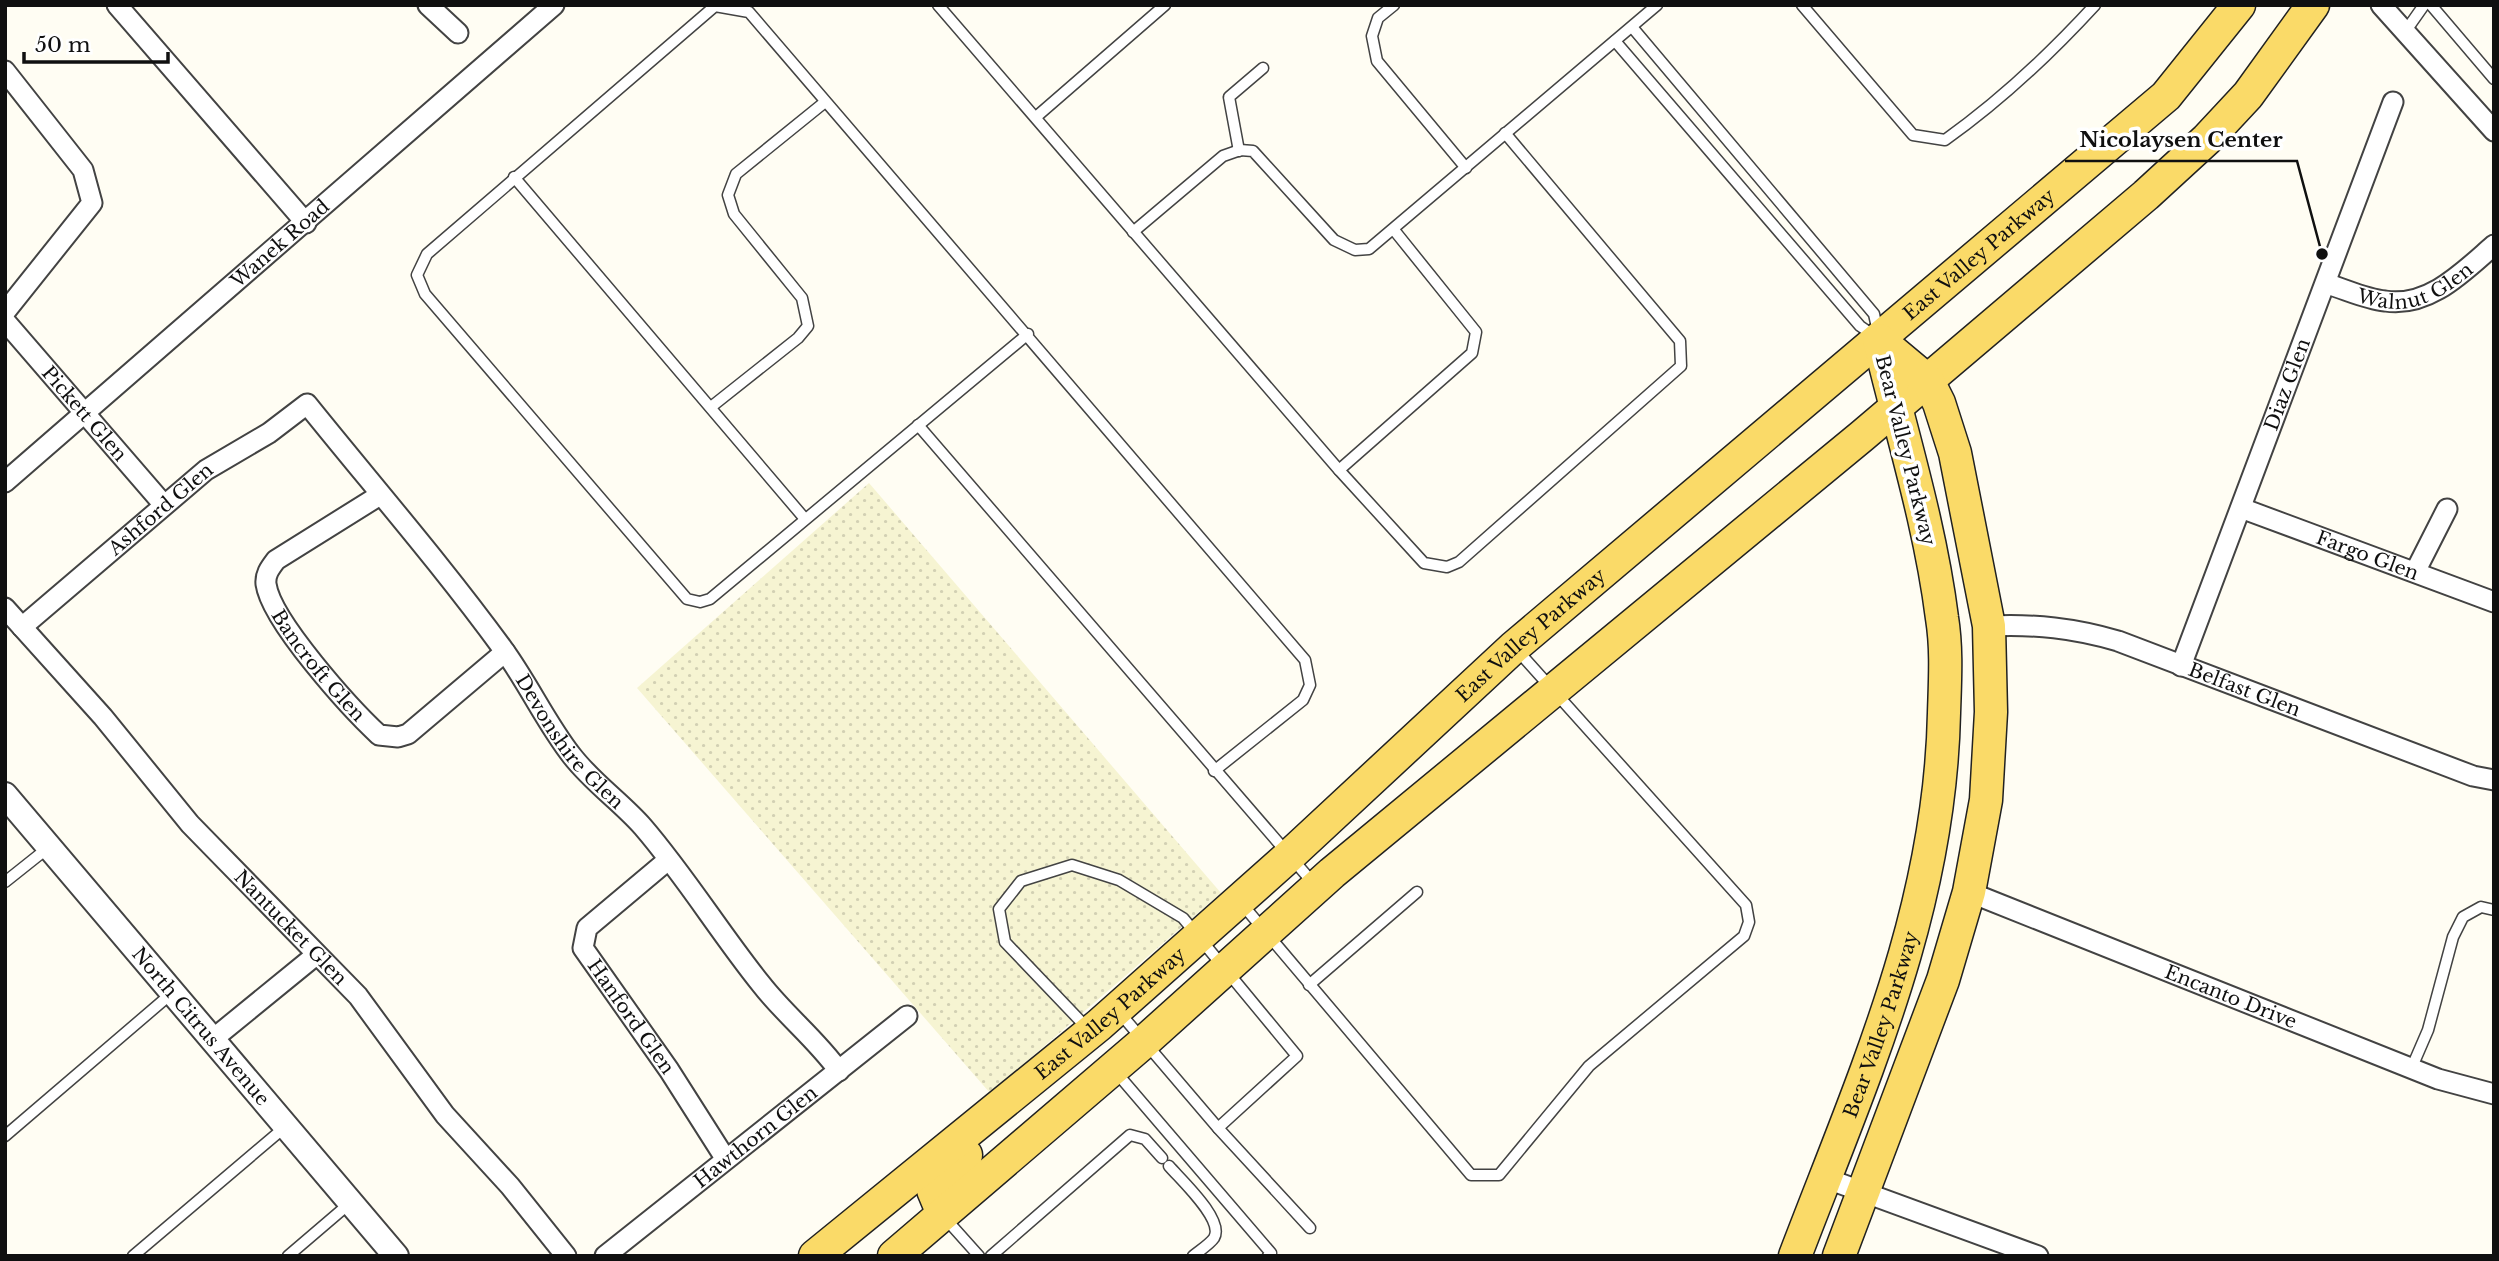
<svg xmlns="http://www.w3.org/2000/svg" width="2499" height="1261" font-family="'Libre Baskerville',serif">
  <defs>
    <pattern id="farmland-dots" width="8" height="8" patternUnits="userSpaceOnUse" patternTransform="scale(1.75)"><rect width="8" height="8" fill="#f6f4d2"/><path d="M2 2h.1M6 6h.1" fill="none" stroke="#d2d0b3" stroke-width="1.8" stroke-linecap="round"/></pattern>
  </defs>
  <rect width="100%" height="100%" fill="#fffdf3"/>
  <polygon fill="url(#farmland-dots)" points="869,483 1221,893 990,1093 637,688"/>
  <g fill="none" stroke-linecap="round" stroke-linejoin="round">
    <defs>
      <g id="service">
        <polyline points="938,5 1339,470 1424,563 1447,567 1459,562 1681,366 1680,341 1505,133"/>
        <polyline points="1394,5 1378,18 1372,36 1377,61 1466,168"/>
        <path d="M 1802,5 L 1913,135 L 1945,140 C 2000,101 2049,55 2095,5"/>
        <polyline points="2431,5 2494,79"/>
        <polyline points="1632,27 1874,314 1878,332"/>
        <polyline points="2405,32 2424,5"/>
        <polyline points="1615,41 1860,326 1876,337"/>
        <polyline points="1036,117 1165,5"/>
        <polyline points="1239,151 1229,97 1263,68"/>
        <polyline points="514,177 805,519"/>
        <polyline points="1133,232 1223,156 1240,150 1253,151 1334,240 1355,250 1369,249 1657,5"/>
        <polyline points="1028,334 710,599 700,602 687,599 425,294 417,275 427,254 715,6 749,12 1305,660 1310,685 1303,700 1214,771"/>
        <polyline points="711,407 798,338 808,326 802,298 734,214 728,195 736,174 825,102"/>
        <polyline points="918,425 1314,884"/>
        <polyline points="1339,470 1472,353 1476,332 1394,230"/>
        <polyline points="5,882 49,847"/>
        <polyline points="1242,904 1471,1175 1499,1175 1589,1066 1744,936 1749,922 1746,905 1517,650"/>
        <polyline points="1309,985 1417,892"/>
        <polyline points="1119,1012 1218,1128 1310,1228"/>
        <polyline points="1089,1030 1005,942 999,909 1021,881 1072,865 1119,880 1183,918 1297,1056 1218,1128"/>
        <polyline points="2412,1067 2428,1030 2453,937 2463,917 2481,907 2494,910"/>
        <polyline points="1115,1071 1271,1253 1268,1256"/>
        <polyline points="5,1136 172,993"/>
        <path d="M 1169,1166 C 1180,1179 1225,1220 1214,1238 C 1210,1244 1199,1251 1193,1256"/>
        <polyline points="945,1218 979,1256"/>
        <polyline points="133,1256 285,1127"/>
        <polyline points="288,1256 350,1203"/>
        <polyline points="991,1256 1130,1135 1145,1139 1162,1158"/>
      </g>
      <g id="minor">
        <polyline points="117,5 306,223"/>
        <polyline points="428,5 458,33"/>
        <polyline points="2381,5 2494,131"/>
        <polyline points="5,71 83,170 92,203 5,312"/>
        <path id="s1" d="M 2327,284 C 2345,289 2365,299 2385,301 C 2429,308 2464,271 2494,245"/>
        <path id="s2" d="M 5,321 L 164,505"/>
        <path id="s3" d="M 5,482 L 554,5"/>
        <path id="s4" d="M 380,495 L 276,560 C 270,568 265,574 266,584 C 271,621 351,709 379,735 L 398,737 L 408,734 L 505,652"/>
        <path id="s5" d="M 2241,508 L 2494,602"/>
        <polyline points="2415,572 2447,509"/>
        <path id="s6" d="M 5,608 L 103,717 L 190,824 L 358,996 L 445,1115 L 510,1186 L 566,1256"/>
        <path id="s7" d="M 1989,626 C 2035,624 2074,628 2118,641 L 2473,776 L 2494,780"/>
        <path id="s8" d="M 22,627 L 206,470 L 269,433 L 307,404 C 373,486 441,564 503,649 C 528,683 546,723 572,756 C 593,783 621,802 643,827 C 686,877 720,933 761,984 C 785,1015 816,1039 839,1071"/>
        <path id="s9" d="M 2181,666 L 2393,102"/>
        <path id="s10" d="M 668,860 L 587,928 L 583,948 L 669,1070 L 725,1158"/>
        <path id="s11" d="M 1969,892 L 2438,1079 L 2494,1094"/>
        <polyline points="213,1039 316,955"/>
        <polyline points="1825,1178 2038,1256"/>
        <path id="s12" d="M 605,1256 L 907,1016"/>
      </g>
      <g id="tertiary">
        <path id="s13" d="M 5,795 L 396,1256"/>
      </g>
      <g id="primary">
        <polyline points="943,1214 933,1190 966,1155"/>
        <path id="s14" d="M 815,1256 L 1099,1025 L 1288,857 L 1514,647 L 2166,96 L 2239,5"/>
        <polyline points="894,1256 1144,1042 1332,873 1862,436 2146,195 2207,139 2248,95 2313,5"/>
        <path id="s15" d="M 1795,1256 C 1864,1075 1940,910 1944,713 C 1945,681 1947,649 1942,618 C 1930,523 1901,432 1879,340"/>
        <polyline points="1839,1256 1943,980 1969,892 1986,800 1991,712 1989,626 1955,453 1939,403 1928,381 1879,340"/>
      </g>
    </defs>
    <use href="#service" stroke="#434343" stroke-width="13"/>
    <use href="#minor" stroke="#434343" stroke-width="23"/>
    <use href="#tertiary" stroke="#434343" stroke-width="28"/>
    <use href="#primary" stroke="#212121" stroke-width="35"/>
    <use href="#service" stroke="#fff" stroke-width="10"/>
    <use href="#minor" stroke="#fff" stroke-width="19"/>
    <use href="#tertiary" stroke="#fff" stroke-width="24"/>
    <use href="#primary" stroke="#fada68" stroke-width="32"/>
  </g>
  <g text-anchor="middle" stroke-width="7" stroke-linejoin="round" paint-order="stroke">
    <g font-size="19" fill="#101010" stroke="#fff">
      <text dy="7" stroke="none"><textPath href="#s3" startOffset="364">Wanek Road</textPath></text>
      <text dy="7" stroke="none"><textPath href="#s14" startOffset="1536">East Valley Parkway</textPath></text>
      <text dy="7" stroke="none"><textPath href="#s1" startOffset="94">Walnut Glen</textPath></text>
      <text dy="7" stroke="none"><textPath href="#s9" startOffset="301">Diaz Glen</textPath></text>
      <text dy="7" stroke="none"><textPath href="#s2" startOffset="122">Pickett Glen</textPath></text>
      <text transform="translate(1906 450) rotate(76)" y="7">Bear Valley Parkway</text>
      <text dy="7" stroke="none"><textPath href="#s8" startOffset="182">Ashford Glen</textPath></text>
      <text dy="7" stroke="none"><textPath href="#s5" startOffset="135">Fargo Glen</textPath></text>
      <text dy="7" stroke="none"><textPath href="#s14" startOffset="948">East Valley Parkway</textPath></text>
      <text dy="7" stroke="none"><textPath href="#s4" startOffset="247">Bancroft Glen</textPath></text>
      <text dy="7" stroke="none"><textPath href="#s7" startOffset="266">Belfast Glen</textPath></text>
      <text dy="7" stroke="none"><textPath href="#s8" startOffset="791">Devonshire Glen</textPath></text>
      <text dy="7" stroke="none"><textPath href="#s6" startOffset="429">Nantucket Glen</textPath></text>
      <text dy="7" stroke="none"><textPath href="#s11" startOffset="282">Encanto Drive</textPath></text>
      <text dy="7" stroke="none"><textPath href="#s14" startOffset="382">East Valley Parkway</textPath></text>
      <text dy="7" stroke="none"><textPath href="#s10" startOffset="210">Hanford Glen</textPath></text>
      <text dy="7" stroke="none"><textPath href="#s15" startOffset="247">Bear Valley Parkway</textPath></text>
      <text dy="7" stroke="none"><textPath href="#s13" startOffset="303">North Citrus Avenue</textPath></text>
      <text dy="7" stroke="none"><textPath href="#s12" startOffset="192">Hawthorn Glen</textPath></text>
    </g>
  </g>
  <path fill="none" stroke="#101010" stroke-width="2.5" d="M2322 254L2297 161H2065"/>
  <circle fill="#101010" stroke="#fff" stroke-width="2.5" cx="2322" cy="254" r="7"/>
  <g font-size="21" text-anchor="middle" font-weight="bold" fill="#101010" stroke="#fff" stroke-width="7" stroke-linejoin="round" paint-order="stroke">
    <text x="2181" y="147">Nicolaysen Center</text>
  </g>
  <rect width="2499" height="1261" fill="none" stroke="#101010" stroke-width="14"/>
  <path d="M24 52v10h144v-10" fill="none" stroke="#101010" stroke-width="3.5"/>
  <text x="35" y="52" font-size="21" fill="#101010" stroke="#ffffff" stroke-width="5" paint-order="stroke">50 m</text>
</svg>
